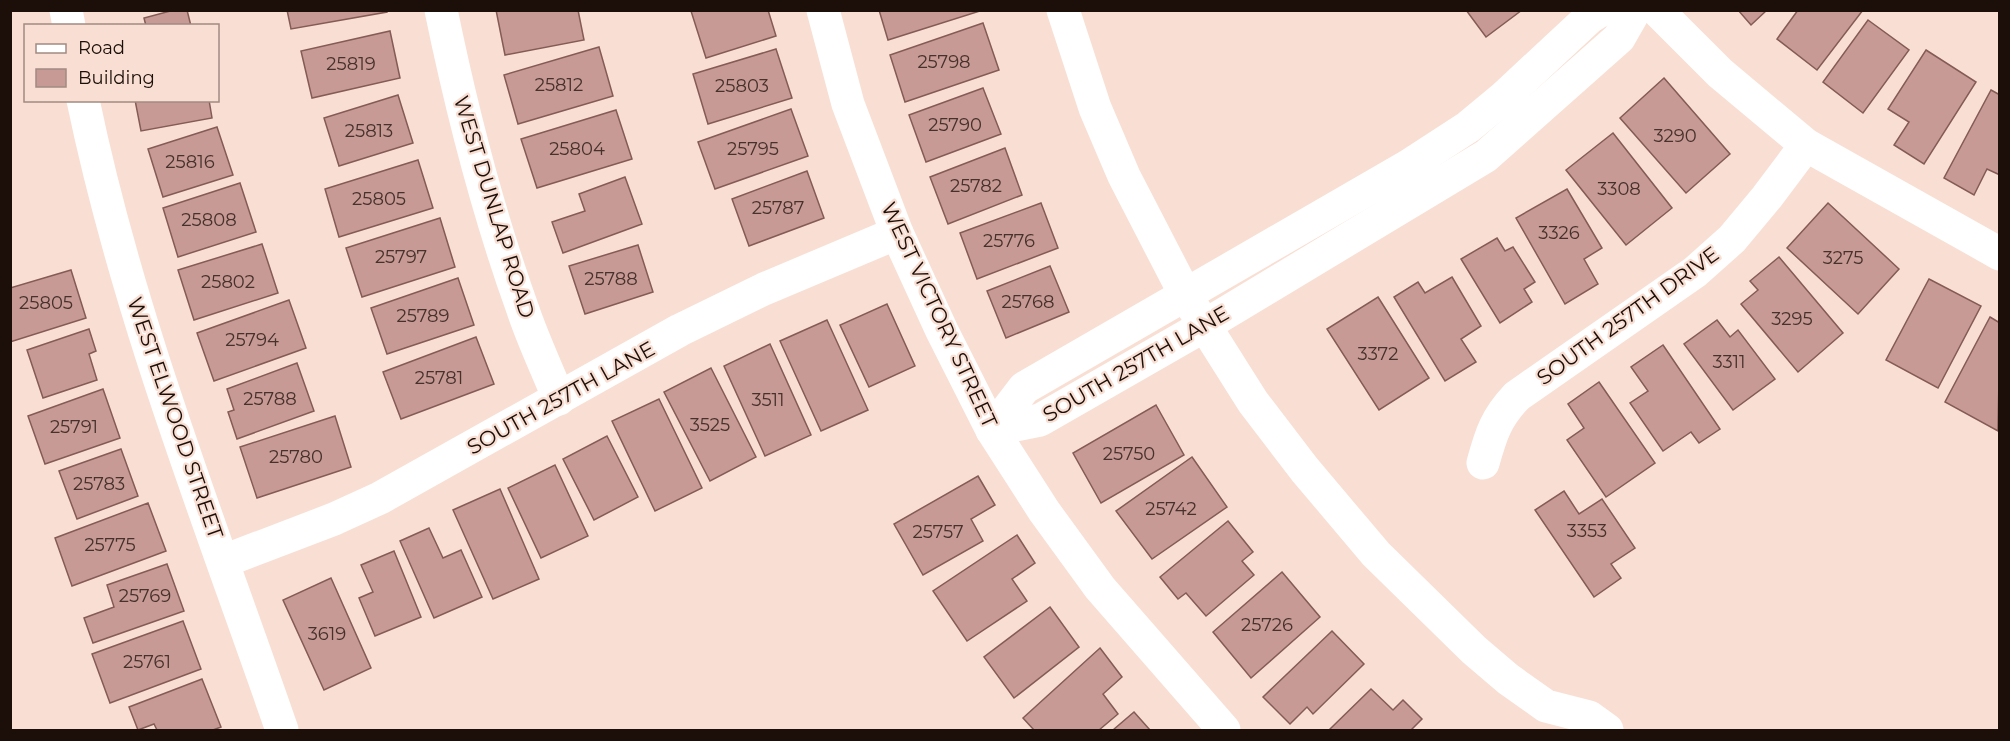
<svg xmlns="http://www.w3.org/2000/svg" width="2010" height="741" font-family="Montserrat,sans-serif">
  <rect width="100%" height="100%" fill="#f9dfd3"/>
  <g fill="#c79a95" stroke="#855b57" stroke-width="1.5">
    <polygon points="174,10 187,10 191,26 146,26 144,18"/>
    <polygon points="287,10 387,10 387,12 291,29"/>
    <polygon points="496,10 578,10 584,40 505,55"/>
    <polygon points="768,10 776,36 706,58 691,11"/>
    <polygon points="879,10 980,10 980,11 888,40"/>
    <polygon points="1466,10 1522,10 1486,37"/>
    <polygon points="1738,10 1767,10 1751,25"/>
    <polygon points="1798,10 1863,10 1817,70 1777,39"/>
    <polygon points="1868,20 1909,50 1863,113 1823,82"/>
    <polygon points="983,23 999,70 905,102 890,55"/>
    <polygon points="390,31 400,78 312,98 301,51"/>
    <polygon points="599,47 613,96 518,124 504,75"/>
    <polygon points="776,49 792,98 708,124 693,74"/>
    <polygon points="1926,50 1976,82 1924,164 1894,145 1909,122 1888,109"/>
    <polygon points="1664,78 1730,154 1686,193 1620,118"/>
    <polygon points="983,88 1001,134 926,162 909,115"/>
    <polygon points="1991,90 2000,95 2000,175 1987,169 1974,195 1944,178"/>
    <polygon points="398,95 413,143 339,166 324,118"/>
    <polygon points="135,100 209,100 212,118 141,131"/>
    <polygon points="791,109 808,156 715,189 698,142"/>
    <polygon points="616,110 632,159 537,188 521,139"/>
    <polygon points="217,127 233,175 163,197 148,149"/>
    <polygon points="1613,133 1672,208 1626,245 1566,170"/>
    <polygon points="1005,148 1022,195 948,224 930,177"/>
    <polygon points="418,160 433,208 339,237 325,189"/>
    <polygon points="807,171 824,218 749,246 732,199"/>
    <polygon points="625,177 642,224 563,253 552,222 585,211 579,194"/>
    <polygon points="240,183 256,232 178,257 163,208"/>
    <polygon points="1567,189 1602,248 1584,259 1598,284 1565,304 1516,218"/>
    <polygon points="1041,203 1058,248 977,279 960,233"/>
    <polygon points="1828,203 1899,269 1858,314 1787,248"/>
    <polygon points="440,218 455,267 362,297 346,248"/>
    <polygon points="1497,238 1505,251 1513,247 1535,282 1524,289 1532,302 1500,323 1461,259"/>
    <polygon points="262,244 278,293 194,320 178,270"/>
    <polygon points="638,245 653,292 585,314 569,266"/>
    <polygon points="1779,257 1843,333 1798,372 1741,304 1758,290 1750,281"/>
    <polygon points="1050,266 1069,312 1006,338 987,291"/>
    <polygon points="71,270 86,318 10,342 10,288"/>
    <polygon points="1452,277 1481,326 1461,339 1476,362 1445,381 1394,297 1418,282 1425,293"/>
    <polygon points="458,278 474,325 387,354 371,308"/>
    <polygon points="1929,279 1981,306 1938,388 1886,360"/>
    <polygon points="1378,297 1429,378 1379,410 1327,329"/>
    <polygon points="289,300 306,348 214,381 197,333"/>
    <polygon points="887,304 915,366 869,387 840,325"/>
    <polygon points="1990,317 2000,323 1998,431 1945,402"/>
    <polygon points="827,320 868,410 821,431 780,341"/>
    <polygon points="1717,320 1730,337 1738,330 1775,379 1733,410 1684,344"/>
    <polygon points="89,329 96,351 89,354 97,380 43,398 27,350"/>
    <polygon points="476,337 494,384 401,419 383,372"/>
    <polygon points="770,344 811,435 765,456 724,366"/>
    <polygon points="1663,345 1720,429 1699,443 1691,432 1663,451 1630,403 1648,391 1631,367"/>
    <polygon points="297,363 314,411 237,439 228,412 234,410 227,389"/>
    <polygon points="711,368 756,457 710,481 664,392"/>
    <polygon points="1599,382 1655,463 1606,497 1567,440 1584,428 1568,404"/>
    <polygon points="103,389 120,438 45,464 28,416"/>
    <polygon points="659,399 702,488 655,511 612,421"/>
    <polygon points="1156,405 1184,455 1101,503 1073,453"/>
    <polygon points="335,416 351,467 257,498 240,447"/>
    <polygon points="607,436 638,497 594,520 563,459"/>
    <polygon points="121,449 138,496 77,519 59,471"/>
    <polygon points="1192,457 1227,507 1152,559 1116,511"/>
    <polygon points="555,465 588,536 541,558 508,488"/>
    <polygon points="978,476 995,505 971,519 983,541 923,575 894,524"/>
    <polygon points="500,489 539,579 493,599 453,510"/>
    <polygon points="1564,491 1579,514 1602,499 1635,548 1611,564 1621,578 1594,597 1535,510"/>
    <polygon points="148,503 166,551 72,586 55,538"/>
    <polygon points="1228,521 1253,552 1242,561 1254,575 1206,616 1186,593 1178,599 1160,577"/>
    <polygon points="429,528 443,558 461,550 482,597 434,618 400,541"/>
    <polygon points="1017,535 1035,563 1012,579 1027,601 967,641 933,591"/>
    <polygon points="394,551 421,617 375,636 359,598 373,592 361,565"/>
    <polygon points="167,564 184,611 93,643 84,618 114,607 107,585"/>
    <polygon points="1282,572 1320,617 1251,678 1213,632"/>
    <polygon points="331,578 371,668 324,690 283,600"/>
    <polygon points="1050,607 1079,647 1014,698 984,657"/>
    <polygon points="183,621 201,669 110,703 92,654"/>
    <polygon points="1332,631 1364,664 1313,714 1307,707 1290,724 1263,697"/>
    <polygon points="1100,648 1122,677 1103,694 1118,714 1099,730 1034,730 1023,718"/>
    <polygon points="202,679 221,727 213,730 157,730 154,724 138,730 129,707"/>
    <polygon points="1371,689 1393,710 1403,700 1422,719 1411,730 1329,730"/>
    <polygon points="1134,712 1150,730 1113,730"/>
  </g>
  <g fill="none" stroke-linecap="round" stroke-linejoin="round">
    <g stroke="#fff" stroke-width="33">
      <polyline points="66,10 69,26"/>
      <path d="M 441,10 C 462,112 488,213 523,310 C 533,340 547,369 559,399"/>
      <polyline points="823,10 848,104 897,233 942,331 992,430 1044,511 1100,588 1224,730"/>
      <polyline points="1063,10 1095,108 1124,176 1186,296 1253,402 1305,470 1376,554 1474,650 1508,679 1546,706 1589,717 1607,730"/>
      <polyline points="1657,10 1720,73 1806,145 2000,254"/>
      <path d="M 83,100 C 128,317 210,522 282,730"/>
      <polyline points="992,430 1040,420 1204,326 1486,156 1619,38 1635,10"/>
      <polyline points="992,430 1024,388 1408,166 1468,127 1503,98 1590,17 1601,10"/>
      <path d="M 1483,463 C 1491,434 1496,418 1517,396 L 1695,272 L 1732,239 L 1767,197 L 1806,145"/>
      <polyline points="224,561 334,519 380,498 680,330 764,289 897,233"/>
    </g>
  </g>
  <g text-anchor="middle" stroke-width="4.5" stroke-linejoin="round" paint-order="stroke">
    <g font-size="18" fill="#47312b">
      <text x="944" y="68">25798</text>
      <text x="351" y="70">25819</text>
      <text x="559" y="91">25812</text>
      <text x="742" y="92">25803</text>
      <text x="955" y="131">25790</text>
      <text x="369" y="137">25813</text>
      <text x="1675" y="142">3290</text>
      <text x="577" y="155">25804</text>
      <text x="753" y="155">25795</text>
      <text x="190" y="168">25816</text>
      <text x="976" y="192">25782</text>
      <text x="1619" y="195">3308</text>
      <text x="379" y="205">25805</text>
      <text x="778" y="214">25787</text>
      <text x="209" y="226">25808</text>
      <text x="1559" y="239">3326</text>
      <text x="1009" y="247">25776</text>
      <text x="401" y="263">25797</text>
      <text x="1843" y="264">3275</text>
      <text x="611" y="285">25788</text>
      <text x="228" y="288">25802</text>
      <text x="1028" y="308">25768</text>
      <text x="46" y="309">25805</text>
      <text x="423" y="322">25789</text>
      <text x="1792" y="325">3295</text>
      <text x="252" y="346">25794</text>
      <text x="1378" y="360">3372</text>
      <text x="1729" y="368">3311</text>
      <text x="439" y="384">25781</text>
      <text x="270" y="405">25788</text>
      <text x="768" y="406">3511</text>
      <text x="710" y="431">3525</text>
      <text x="74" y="433">25791</text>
      <text x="1129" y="460">25750</text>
      <text x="296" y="463">25780</text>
      <text x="99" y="490">25783</text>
      <text x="1171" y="515">25742</text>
      <text x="1587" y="537">3353</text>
      <text x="938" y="538">25757</text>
      <text x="110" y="551">25775</text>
      <text x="145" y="602">25769</text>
      <text x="1267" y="631">25726</text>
      <text x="327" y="640">3619</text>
      <text x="147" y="668">25761</text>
    </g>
    <g font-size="21" fill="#1c0e08" stroke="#f9dfd3">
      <text transform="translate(494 207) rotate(73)" y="7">WEST DUNLAP ROAD</text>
      <text transform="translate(939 315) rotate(65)" y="7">WEST VICTORY STREET</text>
      <text transform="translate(1628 316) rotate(-36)" y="7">SOUTH 257TH DRIVE</text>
      <text transform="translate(1136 364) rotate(-30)" y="7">SOUTH 257TH LANE</text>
      <text transform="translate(561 398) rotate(-29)" y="7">SOUTH 257TH LANE</text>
      <text transform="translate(175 418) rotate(71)" y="7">WEST ELWOOD STREET</text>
    </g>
  </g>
  <rect width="2010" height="741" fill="none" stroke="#1c0e08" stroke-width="24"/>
  <rect x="24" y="24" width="195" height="78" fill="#f9dfd3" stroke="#a18b82" stroke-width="1.5"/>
  <rect x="36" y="44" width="30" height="9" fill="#ffffff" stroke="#a18b82" stroke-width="1.5"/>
  <text x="78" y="54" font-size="18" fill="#1c0e08">Road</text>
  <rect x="36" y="69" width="30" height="18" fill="#c79a95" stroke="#a18b82" stroke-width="1.5"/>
  <text x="78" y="84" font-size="18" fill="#1c0e08">Building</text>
</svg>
